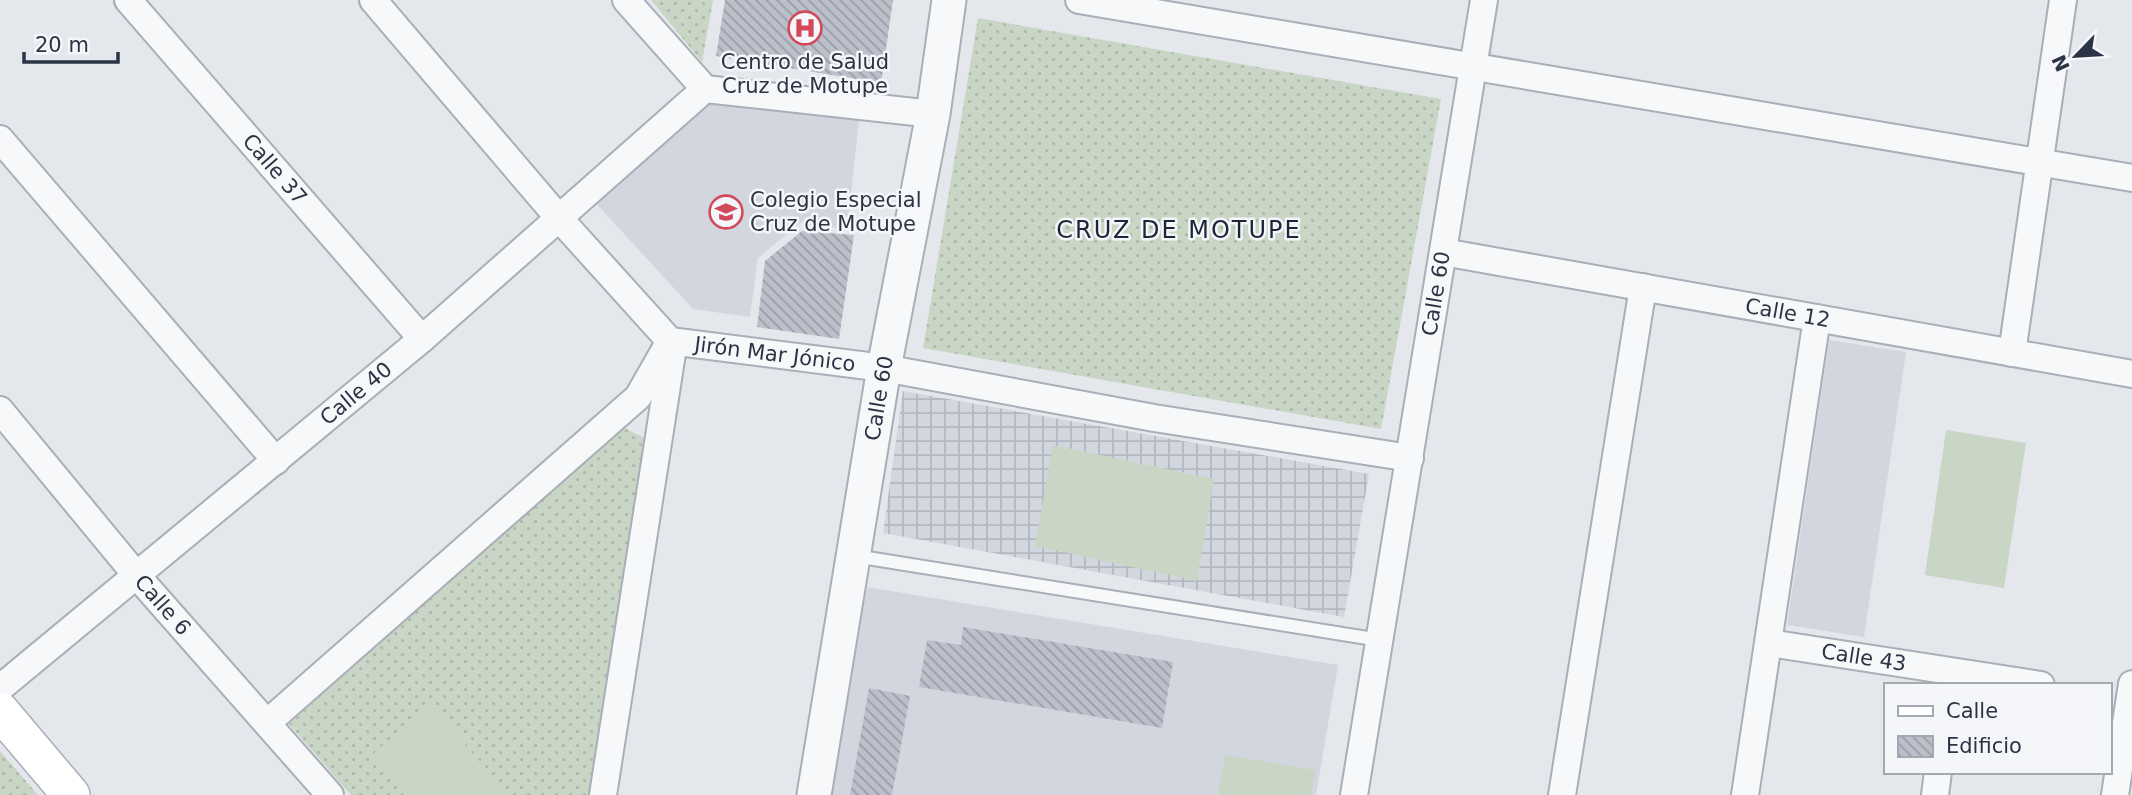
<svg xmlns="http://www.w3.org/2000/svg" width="2132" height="795" font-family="'DejaVu Sans',sans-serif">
  <defs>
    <pattern id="industrial-grid" width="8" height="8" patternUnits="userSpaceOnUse" patternTransform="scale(1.75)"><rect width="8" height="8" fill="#d2d6de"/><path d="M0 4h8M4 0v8" fill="none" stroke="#b4b8c0"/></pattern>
    <pattern id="grass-dots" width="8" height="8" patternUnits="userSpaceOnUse" patternTransform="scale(1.75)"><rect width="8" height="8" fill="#c9d6c5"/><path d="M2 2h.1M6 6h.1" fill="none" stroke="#adb8ab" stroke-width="1.8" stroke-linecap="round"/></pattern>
    <pattern id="building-back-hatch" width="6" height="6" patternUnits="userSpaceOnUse" patternTransform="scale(1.75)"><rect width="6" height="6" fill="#bbc0ca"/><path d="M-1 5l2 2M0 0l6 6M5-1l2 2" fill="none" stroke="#989da6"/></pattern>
  </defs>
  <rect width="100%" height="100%" fill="#e4e7ec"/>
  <g fill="#d2d6de">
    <polygon points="706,96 859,120 847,230 801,222 758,258 750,317 693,309 594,201"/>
    <polygon points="1829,340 1906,352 1864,637 1787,625"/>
    <polygon points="867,587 1338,665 1316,795 832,795"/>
  </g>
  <polygon fill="url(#industrial-grid)" points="903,391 1369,474 1344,617 883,533"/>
  <g fill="url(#grass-dots)">
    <polygon points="651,0 713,0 702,62"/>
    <polygon points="978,18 1441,99 1381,429 923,348"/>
    <polygon points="621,426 660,446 603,795 351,795 289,724"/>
    <polygon points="0,751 38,795 0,795"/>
  </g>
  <g fill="#c9d6c5">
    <polygon points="1946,430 2026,443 2004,588 1925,575"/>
    <polygon points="1053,445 1214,479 1197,581 1035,546"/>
    <polygon points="430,704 509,795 404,795 371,756"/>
    <polygon points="1225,755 1315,770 1311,795 1218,795"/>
  </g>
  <g fill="url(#building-back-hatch)">
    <polygon points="725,0 893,0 881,83 716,56"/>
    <polygon points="802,231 854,235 839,339 757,327 765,261"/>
    <polygon points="963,627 1173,662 1162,728 919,687 927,640 961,645"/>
    <polygon points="869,688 910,696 892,795 850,795"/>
  </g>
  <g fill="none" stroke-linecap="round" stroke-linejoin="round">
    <defs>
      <polyline id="service" points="855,556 1380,640"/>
      <g id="minor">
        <path id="s1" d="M 128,0 L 422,339"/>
        <path id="s2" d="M 373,0 L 558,217 L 670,341 L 884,368 L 1154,418 L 1410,458"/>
        <polyline points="626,0 705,89 933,114"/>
        <polyline points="1079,0 2132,178"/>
        <polyline points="0,139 276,461"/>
        <path id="s3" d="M 1443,252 L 2132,374"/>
        <polyline points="2012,353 2063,0"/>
        <path id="s4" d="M 0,410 L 137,576 L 330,795"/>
        <path id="s5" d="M 1769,643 L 2041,685"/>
        <path id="s6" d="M 0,688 L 422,339 L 705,89"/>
        <polyline points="267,723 638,397 670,341"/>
        <polyline points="603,795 673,347"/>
        <path id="s7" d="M 1354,795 L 1484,0"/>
        <polyline points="1562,795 1643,287"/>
        <polyline points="1745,795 1817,318"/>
        <polyline points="1935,795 1938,772"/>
        <polyline points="2115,795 2132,684"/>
      </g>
      <g id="tertiary">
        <path id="s8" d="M 814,795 L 884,368 L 933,114 L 949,0"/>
      </g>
      <polyline id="secondary" points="0,711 71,795"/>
    </defs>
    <use href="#service" stroke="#a9aeb7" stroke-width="16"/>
    <use href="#minor" stroke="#a9aeb7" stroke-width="30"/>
    <use href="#tertiary" stroke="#a9aeb7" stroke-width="37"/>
    <use href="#secondary" stroke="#a9aeb7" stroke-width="40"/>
    <use href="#service" stroke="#f7f8fa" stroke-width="12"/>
    <use href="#minor" stroke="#f7f8fa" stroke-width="26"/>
    <use href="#tertiary" stroke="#f7f8fa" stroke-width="33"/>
    <use href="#secondary" stroke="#fff" stroke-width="37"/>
  </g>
  <defs>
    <symbol id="hospital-ring" viewBox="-11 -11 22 22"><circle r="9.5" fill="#f4f6f9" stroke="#d1495b" stroke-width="1.5"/><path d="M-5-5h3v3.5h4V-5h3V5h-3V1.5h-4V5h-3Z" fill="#d1495b"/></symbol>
    <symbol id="school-ring" viewBox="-11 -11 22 22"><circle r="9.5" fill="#f4f6f9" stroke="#d1495b" stroke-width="1.5"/><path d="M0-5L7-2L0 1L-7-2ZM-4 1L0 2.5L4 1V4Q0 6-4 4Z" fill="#d1495b"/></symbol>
  </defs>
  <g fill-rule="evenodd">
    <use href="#hospital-ring" x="786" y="9" width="38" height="38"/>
    <use href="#school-ring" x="707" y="193" width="38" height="38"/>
  </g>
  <g text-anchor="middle" stroke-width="5" stroke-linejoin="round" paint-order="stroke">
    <g font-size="21" fill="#2b3445" stroke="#f4f6f9">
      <text x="805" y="69">Centro de Salud<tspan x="805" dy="24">Cruz de Motupe</tspan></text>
      <text x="750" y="207" text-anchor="start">Colegio Especial<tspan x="750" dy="24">Cruz de Motupe</tspan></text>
    </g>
    <g font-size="21" fill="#2b3445" stroke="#f4f6f9">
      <text dy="7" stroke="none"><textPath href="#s1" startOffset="224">Calle 37</textPath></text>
      <text dy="7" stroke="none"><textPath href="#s7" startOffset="508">Calle 60</textPath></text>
      <text dy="7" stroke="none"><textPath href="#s3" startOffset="350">Calle 12</textPath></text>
      <text dy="7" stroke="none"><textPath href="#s2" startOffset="558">Jirón Mar Jónico</textPath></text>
      <text dy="7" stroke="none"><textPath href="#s6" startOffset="462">Calle 40</textPath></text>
      <text dy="7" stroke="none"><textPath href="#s8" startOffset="402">Calle 60</textPath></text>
      <text dy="7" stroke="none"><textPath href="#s4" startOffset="254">Calle 6</textPath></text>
      <text dy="7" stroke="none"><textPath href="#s5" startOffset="96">Calle 43</textPath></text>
    </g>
    <g font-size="24" letter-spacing="2" fill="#1d2536" stroke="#f4f6f9">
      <text x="1179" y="238">CRUZ DE MOTUPE</text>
    </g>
  </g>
  <rect x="1884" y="683" width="228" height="91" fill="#f4f6f9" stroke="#a4a8b1" stroke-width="2"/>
  <rect x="1898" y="706" width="35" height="10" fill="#ffffff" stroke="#a4a8b1" stroke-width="2"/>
  <text x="1946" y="718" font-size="21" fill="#2b3445">Calle</text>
  <rect x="1898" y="736" width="35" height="21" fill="url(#building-back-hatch)" stroke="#a4a8b1" stroke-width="2"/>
  <text x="1946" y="753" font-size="21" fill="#2b3445">Edificio</text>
  <g transform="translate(2076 56) rotate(245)" stroke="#f4f6f9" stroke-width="5" paint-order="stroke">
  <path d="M0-5L12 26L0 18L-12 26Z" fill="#2b3445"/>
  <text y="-10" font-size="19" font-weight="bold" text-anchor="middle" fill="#2b3445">N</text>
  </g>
  <path d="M24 52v10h94v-10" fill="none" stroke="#2b3445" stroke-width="3.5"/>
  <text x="35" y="52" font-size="21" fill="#2b3445" stroke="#f4f6f9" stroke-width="5" paint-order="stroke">20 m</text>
</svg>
